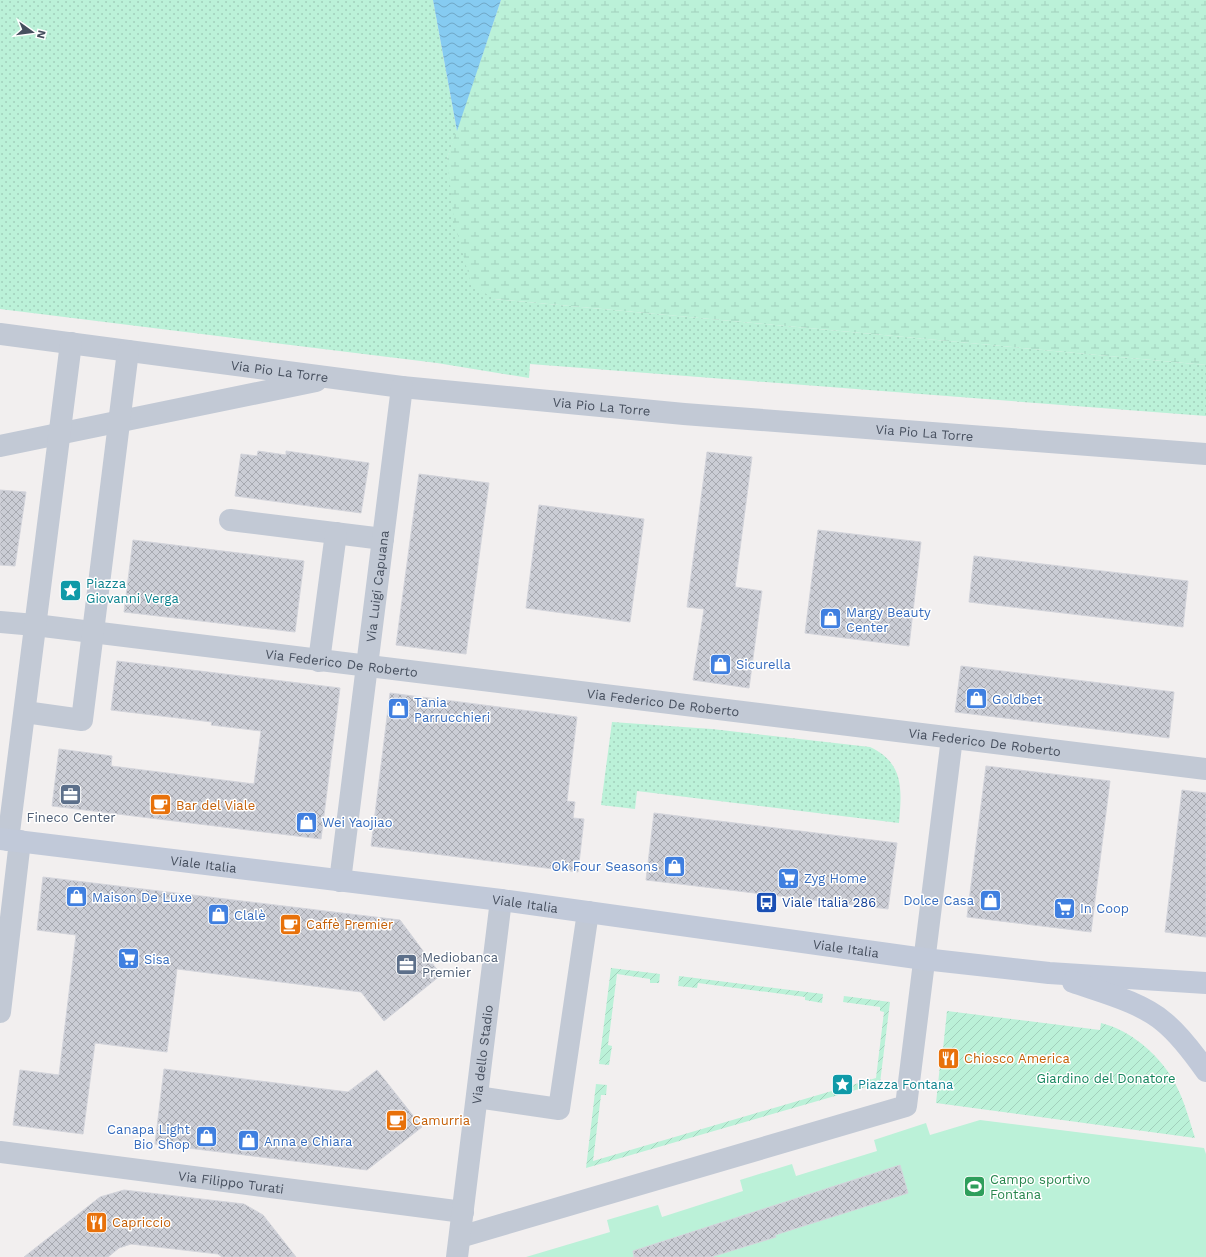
<svg xmlns="http://www.w3.org/2000/svg" width="1206" height="1257" font-family="'Work Sans',sans-serif">
  <defs>
    <pattern id="grass-dots" width="8" height="8" patternUnits="userSpaceOnUse"><rect width="8" height="8" fill="#bbf1d8"/><path d="M2 2h.1M6 6h.1" fill="none" stroke="#a2d0bc" stroke-width="1.8" stroke-linecap="round"/></pattern>
    <pattern id="wetland-marsh" width="20" height="14" patternUnits="userSpaceOnUse"><rect width="20" height="14" fill="#bbf1d8"/><path d="M1 5h8M5 5V1M11 12h8M15 12V8" fill="none" stroke="#a2d0bc"/></pattern>
    <pattern id="garden-furrows" width="10" height="10" patternUnits="userSpaceOnUse"><rect width="10" height="10" fill="#bbf1d8"/><path d="M-1 1l2-2M0 10L10 0M9 11l2-2" fill="none" stroke="#a2d0bc"/></pattern>
    <pattern id="water-waves" width="16" height="10" patternUnits="userSpaceOnUse"><rect width="16" height="10" fill="#86cbf1"/><path d="M0 5q4-4 8 0t8 0" fill="none" stroke="#6fa7c6"/></pattern>
    <pattern id="building-cross-hatch" width="8" height="8" patternUnits="userSpaceOnUse"><rect width="8" height="8" fill="#cbcdd5"/><path d="M0 0l8 8M0 8l8-8" fill="none" stroke="#a7a9b0"/></pattern>
  </defs>
  <rect width="100%" height="100%" fill="#f2efef"/>
  <g fill="url(#grass-dots)">
    <polygon points="0,0 433,0 457,131 447,158 494,299 1206,365 1206,416 530,364 529,378 437,363 0,309"/>
    <path d="M 612,722 L 712,729 L 870,747 C 904,763 902,789 899,823 L 637,791 L 635,809 L 601,805 Z"/>
  </g>
  <polygon fill="url(#wetland-marsh)" points="501,0 1206,0 1206,365 494,299 471,284 454,221 447,158"/>
  <g fill="url(#garden-furrows)">
    <polygon points="611,968 660,974 659,983 650,983 650,979 617,974 608,1045 612,1046 609,1065 599,1064"/>
    <polygon points="679,976 823,994 822,1003 805,1000 805,997 698,983 697,988 678,986"/>
    <polygon points="844,996 890,1002 880,1083 586,1168 596,1084 607,1085 606,1095 601,1095 593,1161 876,1078 884,1012 880,1011 880,1007 843,1002"/>
    <path d="M 947,1011 L 1100,1030 L 1101,1023 C 1117,1027 1129,1034 1142,1044 C 1176,1072 1183,1098 1195,1138 L 936,1103 L 940,1065 L 955,1067 L 957,1051 L 943,1049 Z"/>
  </g>
  <polygon fill="#bbf1d8" points="980,1120 1204,1148 1206,1154 1206,1257 526,1257 610,1232 607,1220 658,1205 662,1217 743,1191 740,1180 792,1164 796,1176 877,1151 874,1140 926,1123 930,1135"/>
  <polygon fill="url(#water-waves)" points="433,0 501,0 457,131"/>
  <g fill="url(#building-cross-hatch)" stroke="#d3d4db">
    <polygon points="258,451 286,455 286,451 369,463 361,513 235,496 241,454 257,456"/>
    <polygon points="707,452 752,457 735,587 762,591 749,688 693,680 704,609 687,607"/>
    <polygon points="419,474 489,483 466,654 396,645"/>
    <polygon points="0,490 26,492 15,566 0,565"/>
    <polygon points="539,505 644,519 630,622 526,608"/>
    <polygon points="818,530 921,542 909,646 805,633"/>
    <polygon points="133,540 304,561 295,632 124,612"/>
    <polygon points="974,556 1188,581 1183,627 969,602"/>
    <polygon points="117,661 340,688 321,839 52,806 59,749 112,756 111,766 254,784 261,731 211,725 212,722 111,710"/>
    <polygon points="961,666 1174,692 1169,738 955,712"/>
    <polygon points="390,693 577,717 567,801 575,802 573,818 584,819 578,872 371,846"/>
    <polygon points="986,766 1110,781 1091,932 967,917"/>
    <polygon points="1182,790 1206,793 1206,937 1165,932"/>
    <polygon points="654,813 897,843 888,909 646,880"/>
    <polygon points="43,877 400,920 441,975 384,1021 361,992 177,969 167,1052 95,1043 83,1134 13,1125 20,1070 59,1075 76,935 37,930"/>
    <polygon points="164,1069 348,1092 377,1070 422,1127 367,1170 155,1144"/>
    <polygon points="900,1165 908,1193 775,1235 776,1237 711,1257 634,1257 633,1251"/>
    <polygon points="124,1190 244,1204 263,1215 296,1257 222,1257 218,1254 131,1244 119,1248 108,1257 24,1257 100,1197"/>
  </g>
  <g fill="none" stroke-linecap="round" stroke-linejoin="round">
    <g stroke="#c2c9d5" stroke-width="22">
      <path id="s1" d="M 0,334 L 402,387 L 684,414 L 1206,454"/>
      <polyline points="0,446 316,381"/>
      <polyline points="230,520 383,539"/>
      <path id="s2" d="M 0,622 L 35,625 L 1206,769"/>
      <polyline points="319,661 336,533"/>
      <polyline points="25,712 82,720 128,351"/>
      <polyline points="8,840 71,343"/>
      <path id="s3" d="M 340,881 L 402,387"/>
      <polyline points="0,1012 20,841"/>
      <polyline points="477,1097 559,1109 588,912"/>
      <path id="s4" d="M 0,1152 L 463,1212"/>
      <polyline points="460,1237 906,1106 952,738"/>
      <path id="s5" d="M 457,1257 L 501,900"/>
    </g>
    <g stroke="#c1c9d9" stroke-width="22">
      <path id="s6" d="M 0,839 L 501,900 L 924,959 L 1049,973 L 1206,983"/>
      <path d="M 1073,982 C 1101,992 1141,1002 1164,1022 C 1180,1035 1194,1054 1206,1071"/>
    </g>
  </g>
  <defs>
    <symbol id="sight-square" viewBox="-11 -11 22 22"><rect x="-9" y="-9" width="18" height="18" rx="4" fill="#0f9aa8" stroke="#fff"/><path d="M0-6L1.8-2.2L6-1.7L2.9 1.2L3.7 5.4L0 3.3L-3.7 5.4L-2.9 1.2L-6-1.7L-1.8-2.2Z" fill="#fff"/></symbol>
    <symbol id="shop-square" viewBox="-11 -11 22 22"><rect x="-9" y="-9" width="18" height="18" rx="4" fill="#3f7fe0" stroke="#fff"/><path d="M-5-2.5h2.3a2.7 3.5 0 0 1 5.4 0H5L5.5 6h-11ZM-1.5-2.5h3a1.5 2.3 0 0 0-3 0Z" fill="#fff"/></symbol>
    <symbol id="office-square" viewBox="-11 -11 22 22"><rect x="-9" y="-9" width="18" height="18" rx="4" fill="#5c6f8a" stroke="#fff"/><path d="M-6-3h4V-5.5h4V-3h4V5H-6ZM-1-4.5V-3h2v-1.5ZM-6 0V1H6V0Z" fill="#fff"/></symbol>
    <symbol id="cafe-square" viewBox="-11 -11 22 22"><rect x="-9" y="-9" width="18" height="18" rx="4" fill="#e8710a" stroke="#fff"/><path d="M-5.5-4.5H6V0H3Q3 3.5 0 3.5H-2.5Q-5.5 3.5-5.5 0ZM3-3.2v2h1.7v-2ZM-6 4.5H4V6H-6Z" fill="#fff"/></symbol>
    <symbol id="supermarket-square" viewBox="-11 -11 22 22"><rect x="-9" y="-9" width="18" height="18" rx="4" fill="#3f7fe0" stroke="#fff"/><path d="M-6-5.5h2.5l.6 2H6L4.5 2H-2.5L-4.4-4H-6ZM-1.5 3.2a1.3 1.3 0 1 0 .1 0ZM3 3.2a1.3 1.3 0 1 0 .1 0Z" fill="#fff"/></symbol>
    <symbol id="bus-square" viewBox="-11 -11 22 22"><rect x="-9" y="-9" width="18" height="18" rx="4" fill="#1a4fb4" stroke="#fff"/><path d="M-5-6H5V4H4V6H2V4H-2V6H-4V4H-5ZM-3.5-4V0h7V-4ZM-3.5 1.2v1.5H-2V1.2ZM2 1.2v1.5H3.5V1.2Z" fill="#fff"/></symbol>
    <symbol id="restaurant-square" viewBox="-11 -11 22 22"><rect x="-9" y="-9" width="18" height="18" rx="4" fill="#e8710a" stroke="#fff"/><path d="M-5-6h1v4h1v-4h1v4h1v-4h1v5L-1.5 .5V6h-2V.5L-5-1ZM5-6V6H3V1.5H1.5Q1.5-4 5-6Z" fill="#fff"/></symbol>
    <symbol id="stadium-square" viewBox="-11 -11 22 22"><rect x="-9" y="-9" width="18" height="18" rx="4" fill="#2e9e5b" stroke="#fff"/><path d="M0-5a6.5 5 0 1 0 0 10a6.5 5 0 1 0 0-10ZM-3.5-1.8h7v3.6h-7Z" fill="#fff"/></symbol>
  </defs>
  <g fill-rule="evenodd">
    <use href="#sight-square" x="58" y="578" width="25" height="25"/>
    <use href="#shop-square" x="818" y="606" width="25" height="25"/>
    <use href="#shop-square" x="708" y="652" width="25" height="25"/>
    <use href="#shop-square" x="964" y="686" width="25" height="25"/>
    <use href="#shop-square" x="386" y="696" width="25" height="25"/>
    <use href="#office-square" x="58" y="782" width="25" height="25"/>
    <use href="#cafe-square" x="148" y="792" width="25" height="25"/>
    <use href="#shop-square" x="294" y="810" width="25" height="25"/>
    <use href="#shop-square" x="662" y="854" width="25" height="25"/>
    <use href="#supermarket-square" x="776" y="866" width="25" height="25"/>
    <use href="#shop-square" x="64" y="884" width="25" height="25"/>
    <use href="#shop-square" x="978" y="888" width="25" height="25"/>
    <use href="#bus-square" x="754" y="890" width="25" height="25"/>
    <use href="#supermarket-square" x="1052" y="896" width="25" height="25"/>
    <use href="#shop-square" x="206" y="902" width="25" height="25"/>
    <use href="#cafe-square" x="278" y="912" width="25" height="25"/>
    <use href="#supermarket-square" x="116" y="946" width="25" height="25"/>
    <use href="#office-square" x="394" y="952" width="25" height="25"/>
    <use href="#restaurant-square" x="936" y="1046" width="25" height="25"/>
    <use href="#sight-square" x="830" y="1072" width="25" height="25"/>
    <use href="#cafe-square" x="384" y="1108" width="25" height="25"/>
    <use href="#shop-square" x="194" y="1124" width="25" height="25"/>
    <use href="#shop-square" x="236" y="1128" width="25" height="25"/>
    <use href="#stadium-square" x="962" y="1174" width="25" height="25"/>
    <use href="#restaurant-square" x="84" y="1210" width="25" height="25"/>
  </g>
  <g text-anchor="middle" stroke-width="3" stroke-linejoin="round" paint-order="stroke">
    <g font-size="13" fill="#464f5e" stroke="#fff">
      <text dy="5" stroke="none"><textPath href="#s1" startOffset="282">Via Pio La Torre</textPath></text>
      <text dy="5" stroke="none"><textPath href="#s1" startOffset="606">Via Pio La Torre</textPath></text>
      <text dy="5" stroke="none"><textPath href="#s1" startOffset="930">Via Pio La Torre</textPath></text>
      <text dy="5" stroke="none"><textPath href="#s3" startOffset="297">Via Luigi Capuana</textPath></text>
      <text dy="5" stroke="none"><textPath href="#s2" startOffset="344">Via Federico De Roberto</textPath></text>
      <text dy="5" stroke="none"><textPath href="#s2" startOffset="668">Via Federico De Roberto</textPath></text>
      <text dy="5" stroke="none"><textPath href="#s2" startOffset="992">Via Federico De Roberto</textPath></text>
      <text dy="5" stroke="none"><textPath href="#s6" startOffset="205">Viale Italia</textPath></text>
      <text dy="5" stroke="none"><textPath href="#s6" startOffset="529">Viale Italia</textPath></text>
      <text dy="5" stroke="none"><textPath href="#s6" startOffset="853">Viale Italia</textPath></text>
      <text dy="5" stroke="none"><textPath href="#s5" startOffset="204">Via dello Stadio</textPath></text>
      <text dy="5" stroke="none"><textPath href="#s4" startOffset="233">Via Filippo Turati</textPath></text>
    </g>
    <g font-size="13" fill="#0d838f" stroke="#fff" text-anchor="start">
      <text x="86" y="588">Piazza<tspan x="86" dy="15">Giovanni Verga</tspan></text>
      <text x="858" y="1089">Piazza Fontana</text>
    </g>
    <g font-size="13" fill="#366cbe" stroke="#fff" text-anchor="start">
      <text x="846" y="617">Margy Beauty<tspan x="846" dy="15">Center</tspan></text>
      <text x="736" y="669">Sicurella</text>
      <text x="992" y="704">Goldbet</text>
      <text x="414" y="707">Tania<tspan x="414" dy="15">Parrucchieri</tspan></text>
      <text x="322" y="827">Wei Yaojiao</text>
      <text x="658" y="871" text-anchor="end">Ok Four Seasons</text>
      <text x="804" y="883">Zyg Home</text>
      <text x="92" y="902">Maison De Luxe</text>
      <text x="974" y="905" text-anchor="end">Dolce Casa</text>
      <text x="1080" y="913">In Coop</text>
      <text x="234" y="920">Clalè</text>
      <text x="144" y="964">Sisa</text>
      <text x="190" y="1134" text-anchor="end">Canapa Light<tspan x="190" dy="15">Bio Shop</tspan></text>
      <text x="264" y="1146">Anna e Chiara</text>
    </g>
    <g font-size="13" fill="#c56008" stroke="#fff" text-anchor="start">
      <text x="176" y="810">Bar del Viale</text>
      <text x="306" y="929">Caffè Premier</text>
      <text x="964" y="1063">Chiosco America</text>
      <text x="412" y="1125">Camurria</text>
      <text x="112" y="1227">Capriccio</text>
    </g>
    <g font-size="13" fill="#4e5e75" stroke="#fff">
      <text x="71" y="822">Fineco Center</text>
      <text x="422" y="962" text-anchor="start">Mediobanca<tspan x="422" dy="15">Premier</tspan></text>
    </g>
    <g font-size="13" fill="#164399" stroke="#fff" text-anchor="start">
      <text x="782" y="907">Viale Italia 286</text>
    </g>
    <g font-size="13" fill="#12845b" stroke="#fff">
      <text x="1106" y="1083">Giardino del Donatore</text>
    </g>
    <g font-size="13" fill="#27864d" stroke="#fff" text-anchor="start">
      <text x="990" y="1184">Campo sportivo<tspan x="990" dy="15">Fontana</tspan></text>
    </g>
  </g>
  <g transform="translate(32 32) rotate(104)" stroke="#ffffff" stroke-width="3" paint-order="stroke">
  <path d="M0-3L7 15L0 10L-7 15Z" fill="#464f5e"/>
  <text y="-6" font-size="11" font-weight="bold" text-anchor="middle" fill="#464f5e">N</text>
  </g>
</svg>
